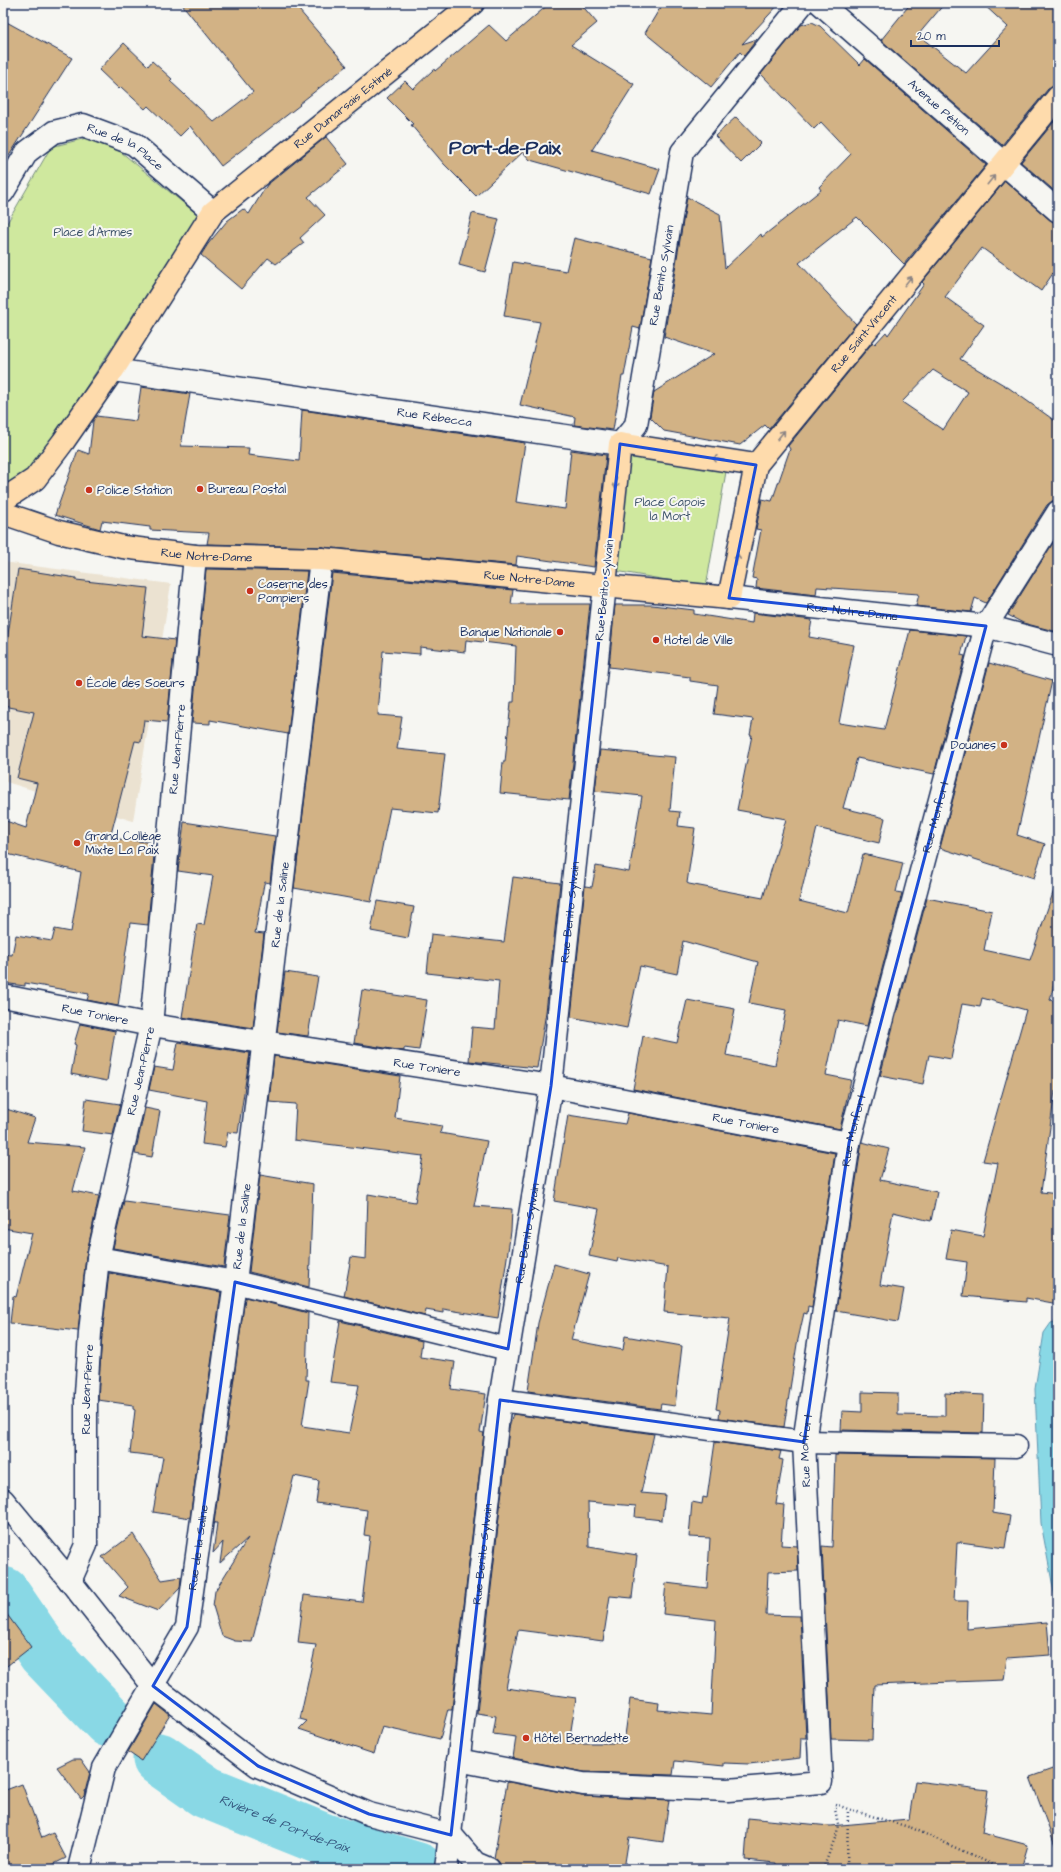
<svg xmlns="http://www.w3.org/2000/svg" width="1061" height="1872" font-family="'Architects Daughter',sans-serif">
  <rect width="100%" height="100%" fill="#f6f6f2"/>
  <filter id="ink" filterUnits="userSpaceOnUse"><feTurbulence type="fractalNoise" baseFrequency=".025" numOctaves="2"/><feDisplacementMap in="SourceGraphic" scale="8" xChannelSelector="R" yChannelSelector="G"/><feConvolveMatrix kernelMatrix="1 2 1 2 8 2 1 2 1" color-interpolation-filters="sRGB"/></filter>
  <g filter="url(#ink)">
    <polygon fill="#ebe2d1" points="3,562 171,584 133,821 3,781"/>
    <g fill="#cfe89e" stroke="#758c7e">
      <polygon points="90,137 121,152 198,215 31,472 3,490 3,230 51,147"/>
      <polygon points="626,453 727,466 706,587 616,571"/>
    </g>
    <polygon fill="#89d8e5" stroke="#5d94af" points="1058,1321 1058,1614 1041,1523 1035,1389 1044,1333 1051,1323"/>
    <g fill="none" stroke-linecap="round" stroke-linejoin="round">
      <g stroke="#89d8e5" stroke-width="53">
        <polyline points="3,1593 44,1653 109,1721"/>
        <path id="s1" d="M 159,1759 L 206,1792 L 325,1840 L 418,1869"/>
      </g>
    </g>
    <g fill="#d2b285" stroke="#1b2f5e" fill-rule="evenodd">
      <polygon points="181,3 293,3 347,66 299,104 300,105 221,166 190,126 180,136 148,106 145,109 121,87 119,89 99,70 124,43 148,66 152,61 172,79 170,81 214,122 253,92"/>
      <polygon points="550,3 580,3 597,23 571,45 634,84 592,150 660,169 651,194 530,160 523,152 476,196 444,164 411,125 413,124 387,98 405,81 413,89 434,69 435,71 489,25 506,41"/>
      <polygon points="663,3 780,3 742,44 757,39 744,56 740,52 711,87 645,33"/>
      <polygon points="911,3 945,3 918,35 966,73 1008,27 982,3 1058,3 1058,85 1048,89 1002,145 881,40"/>
      <polygon points="3,20 72,58 3,165"/>
      <polygon points="812,22 820,26 860,65 865,59 986,165 904,264 857,217 799,263 856,324 769,429 765,425 740,445 664,431 650,417 654,392 714,354 664,337 687,197 720,214 725,268 761,234 762,237 821,190 819,187 851,154 821,122 814,129 761,74 801,25"/>
      <polygon points="736,117 761,143 741,163 715,136"/>
      <polygon points="1058,117 1058,194 1021,162"/>
      <polygon points="326,137 348,164 308,197 325,215 300,238 304,243 276,264 268,258 241,289 201,255 208,244 227,221 243,209 249,214 267,185"/>
      <path d="M 1005,181 L 1050,220 L 1058,223 L 1058,266 L 1041,291 L 982,248 L 945,297 L 984,325 L 960,359 L 1009,388 L 1058,423 L 1058,500 L 1052,501 L 1047,505 L 986,603 L 975,598 L 971,612 L 916,606 L 919,594 L 817,587 L 816,595 L 756,588 L 757,579 L 752,578 L 761,530 L 756,529 L 762,499 L 772,501 L 790,449 L 788,446 L 873,342 L 875,344 L 886,332 L 888,335 L 924,284 L 922,282 ZM 933,370 L 968,392 L 943,430 L 902,402 Z"/>
      <polygon points="472,213 499,219 485,272 459,265"/>
      <polygon points="574,238 652,257 640,329 633,327 624,376 622,376 613,430 574,425 575,417 520,405 540,322 504,316 513,262 566,271"/>
      <polygon points="141,387 190,394 181,446 249,448 248,455 299,461 302,410 525,443 516,502 565,509 571,450 606,455 594,567 517,556 516,565 322,547 207,544 209,533 150,530 150,527 102,521 100,529 55,515 78,450 89,454 93,421 96,416 136,421"/>
      <polygon points="1058,535 1058,632 1023,623 1008,615"/>
      <polygon points="18,569 76,578 76,580 148,588 142,636 175,640 167,722 144,720 141,742 135,741 110,838 155,843 148,925 130,923 118,1006 87,1000 89,994 25,983 25,986 3,983 3,954 12,955 16,935 52,941 55,929 71,932 81,872 3,853 3,820 26,828 37,783 17,778 34,712 3,706 3,667"/>
      <polygon points="206,569 307,571 288,734 210,720 210,724 192,723"/>
      <polygon points="332,573 513,590 511,604 590,604 569,800 500,793 503,762 505,762 511,702 514,702 516,646 466,640 465,652 420,647 420,654 383,651 378,715 402,717 397,749 445,754 438,813 390,808 371,902 294,888"/>
      <polygon points="615,605 652,605 694,610 694,614 752,623 753,613 812,620 809,637 854,645 839,723 884,730 910,630 966,636 961,655 965,656 934,774 857,758 843,808 885,818 879,843 817,828 799,901 848,913 863,854 903,863 896,892 902,893 867,1026 838,1020 826,1075 851,1080 840,1129 633,1089 643,1036 677,1043 687,1000 735,1009 726,1055 775,1065 786,1010 749,1003 758,962 683,941 677,974 640,966 627,1028 571,1017 585,886 592,887 596,866 629,872 642,796 595,791 600,750 675,757 670,811 680,812 678,826 695,828 687,883 689,884 763,898 786,819 737,810 752,735 750,735 753,719 714,714 718,685 690,681 690,677 609,667"/>
      <polygon points="989,663 1052,681 1017,835 1045,844 1034,878 940,848"/>
      <polygon points="184,822 275,836 270,883 265,882 264,884 255,933 264,934 253,1028 182,1017 197,924 204,925 213,876 178,871"/>
      <polygon points="513,877 560,883 546,1012 537,1068 469,1061 472,1027 495,1029 499,981 427,973 431,934 504,942"/>
      <polygon points="1054,890 1058,891 1058,967 1050,1000 1058,1003 1058,1091 1055,1091 1041,1192 1058,1194 1058,1304 1026,1298 1026,1302 963,1296 967,1262 946,1259 951,1230 983,1236 998,1163 983,1161 1026,1010 982,998 980,1007 962,1004 951,1059 929,1055 923,1084 880,1076 927,898 992,911 984,950 1030,960"/>
      <polygon points="377,901 414,907 408,938 371,931"/>
      <polygon points="285,972 318,977 308,1036 277,1032"/>
      <polygon points="362,990 427,1000 419,1050 404,1048 404,1051 354,1043"/>
      <polygon points="80,1024 115,1031 107,1081 71,1074 76,1045 74,1044"/>
      <polygon points="178,1042 250,1053 238,1133 228,1132 225,1147 202,1144 207,1101 149,1090 154,1067 173,1070"/>
      <polygon points="274,1056 400,1076 395,1118 442,1126 440,1133 487,1141 474,1206 512,1209 511,1231 498,1318 443,1309 443,1313 426,1310 425,1316 344,1296 351,1257 366,1259 368,1194 415,1202 423,1156 294,1140 296,1104 269,1102"/>
      <polygon points="86,1099 120,1104 113,1135 82,1131"/>
      <polygon points="3,1108 35,1118 27,1142 85,1147 73,1191 99,1196 86,1257 78,1331 10,1323 13,1296 16,1297 32,1233 3,1228"/>
      <polygon points="145,1108 160,1111 152,1157 135,1154"/>
      <polygon points="628,1113 835,1153 812,1307 808,1306 807,1314 804,1313 797,1344 784,1427 719,1418 720,1410 716,1409 730,1318 664,1312 668,1267 618,1258 617,1262 589,1256 599,1209 554,1201 568,1115 625,1124"/>
      <polygon points="862,1142 889,1149 880,1180 937,1192 931,1221 893,1212 880,1285 904,1289 898,1322 836,1311"/>
      <polygon points="260,1175 313,1184 309,1287 249,1272"/>
      <polygon points="124,1201 230,1215 224,1267 113,1248"/>
      <polygon points="554,1264 589,1274 571,1340 623,1350 625,1336 682,1346 675,1406 661,1404 660,1409 528,1391 538,1323"/>
      <polygon points="109,1273 221,1292 190,1518 153,1512 163,1457 130,1453 135,1410 133,1409 133,1405 98,1400 102,1334"/>
      <polygon points="245,1297 308,1313 306,1380 309,1380 302,1426 349,1433 359,1385 330,1382 340,1321 422,1341 420,1357 455,1362 451,1389 486,1394 480,1432 484,1433 452,1709 448,1709 440,1739 382,1726 374,1754 299,1729 307,1721 300,1719 316,1645 298,1643 304,1595 362,1602 370,1536 364,1535 367,1510 316,1503 319,1481 294,1476 252,1642 235,1641 222,1636 213,1606 215,1591 248,1538 220,1563 223,1542 213,1553 217,1523 214,1523"/>
      <polygon points="862,1392 898,1393 898,1415 945,1416 945,1393 984,1395 983,1433 841,1430 842,1411 862,1412"/>
      <polygon points="513,1414 654,1434 641,1493 665,1495 662,1520 635,1517 636,1506 588,1502 589,1547 637,1555 632,1598 610,1596 603,1641 518,1630 506,1688 576,1698 569,1743 624,1743 630,1699 659,1703 658,1710 711,1715 716,1620 663,1614 666,1583 707,1588 710,1538 689,1537 692,1502 702,1504 703,1497 707,1498 715,1442 781,1451 779,1459 783,1460 776,1504 784,1505 781,1545 797,1546 798,1571 768,1572 766,1615 800,1616 806,1738 801,1738 800,1758 749,1764 724,1763 724,1766 675,1761 673,1775 584,1772 513,1758 516,1737 493,1734 496,1716 477,1713 509,1428"/>
      <polygon points="835,1455 995,1458 993,1513 1010,1516 1005,1548 960,1542 960,1543 957,1543 954,1601 968,1601 967,1629 1047,1622 1050,1655 1007,1658 1004,1680 874,1685 872,1740 831,1739 822,1546 832,1547"/>
      <polygon points="133,1534 162,1580 181,1577 180,1588 158,1611 119,1596 128,1587 102,1557"/>
      <polygon points="3,1609 31,1647 3,1669"/>
      <polygon points="156,1704 170,1715 141,1761 128,1752"/>
      <polygon points="73,1759 81,1759 90,1772 84,1796 81,1799 57,1767"/>
      <polygon points="1058,1767 1058,1845 1055,1845 1030,1777"/>
      <polygon points="915,1781 988,1790 982,1833 1028,1845 1021,1869 776,1869 776,1863 745,1860 748,1818 830,1826 909,1819"/>
      <polygon points="509,1782 582,1796 669,1800 663,1842 629,1837 624,1869 501,1869 499,1862 494,1858 507,1783"/>
      <polygon points="22,1784 42,1838 53,1833 66,1858 44,1869 3,1869 3,1791"/>
    </g>
    <g fill="none" stroke-linecap="round" stroke-linejoin="round">
      <defs>
        <g id="street">
          <path id="s2" d="M 820,3 L 1058,211"/>
          <path id="s3" d="M 3,192 L 27,152 L 54,132 L 83,125 L 134,144 L 213,212"/>
          <path id="s4" d="M 113,370 L 620,444 L 636,425 L 682,152 L 803,3"/>
          <path id="s5" d="M 729,598 L 986,626 L 1058,645"/>
          <path id="s6" d="M 3,996 L 151,1025 L 551,1086 L 849,1143"/>
          <polyline points="98,1258 235,1282 508,1349"/>
          <polyline points="500,1400 804,1442 1016,1446"/>
          <polyline points="3,1500 70,1581 153,1686 258,1766 369,1814 451,1835 475,1863 489,1869"/>
          <path id="s7" d="M 70,1581 L 86,1545 L 86,1394 L 90,1333 L 98,1258 L 151,1025 L 195,556"/>
          <path id="s8" d="M 458,1760 L 583,1784 L 728,1790 L 821,1782 L 804,1442 L 849,1143 L 986,626 L 1058,512"/>
          <path id="s9" d="M 79,1869 L 104,1768 L 187,1627 L 235,1282 L 321,559"/>
        </g>
        <g id="secondary">
          <path id="s10" d="M 446,1869 L 500,1400 L 551,1086 L 605,585"/>
        </g>
        <g id="primary">
          <path id="s11" d="M 3,500 L 35,479 L 63,442 L 113,370 L 213,212 L 473,3"/>
          <path id="s12" d="M 3,513 L 59,532 L 123,547 L 195,556 L 321,559 L 729,598 L 756,465 L 1058,97"/>
          <polyline points="605,585 620,444 756,465"/>
        </g>
      </defs>
      <use href="#street" stroke="#1b2f5e" stroke-width="25"/>
      <use href="#secondary" stroke="#1b2f5e" stroke-width="25"/>
      <use href="#primary" stroke="#1b2f5e" stroke-width="25"/>
      <g stroke="#1b2f5e" stroke-width="2.5" stroke-dasharray="1 3" stroke-linecap="butt">
        <polyline points="835,1804 848,1809 912,1828 996,1866 1022,1869"/>
        <polyline points="823,1869 837,1833 838,1824 834,1804"/>
        <polyline points="847,1869 848,1809"/>
        <polyline points="1028,1869 1058,1867"/>
      </g>
      <use href="#street" stroke="#f6f6f2" stroke-width="22"/>
      <use href="#secondary" stroke="#f6f6f2" stroke-width="22"/>
      <use href="#primary" stroke="#fedbac" stroke-width="22"/>
    </g>
    <defs><path id="oneway-shaft" d="M-6 0H5M1.5-3L5.5 0L1.5 3" fill="none" stroke-width="1.6" stroke-linecap="round" stroke-linejoin="round"/></defs>
    <g stroke="#8c8585">
      <use href="#oneway-shaft" transform="translate(991 180) rotate(-51)"/>
      <use href="#oneway-shaft" transform="translate(908 281) rotate(-51)"/>
      <use href="#oneway-shaft" transform="translate(781 435) rotate(-51)"/>
      <use href="#oneway-shaft" transform="translate(718 459) rotate(-171)"/>
      <use href="#oneway-shaft" transform="translate(616 483) rotate(96)"/>
      <use href="#oneway-shaft" transform="translate(737 560) rotate(-78)"/>
    </g>
  </g>
  <path fill="none" stroke="#1d4ed8" stroke-width="3" stroke-linejoin="round" d="M 620,444 L 756,465 L 729,598 L 986,626 L 849,1143 L 804,1442 L 500,1400 L 451,1835 L 369,1814 L 258,1766 L 153,1686 L 187,1627 L 235,1282 L 508,1349 L 551,1086 Z"/>
  <g fill="#c8321e" stroke="#f6f6f2" stroke-width="1.5">
    <circle cx="200" cy="489" r="4"/>
    <circle cx="89" cy="490" r="4"/>
    <circle cx="250" cy="591" r="4"/>
    <circle cx="560" cy="632" r="4"/>
    <circle cx="656" cy="640" r="4"/>
    <circle cx="79" cy="683" r="4"/>
    <circle cx="1004" cy="745" r="4"/>
    <circle cx="77" cy="843" r="4"/>
    <circle cx="526" cy="1738" r="4"/>
  </g>
  <g text-anchor="middle" stroke-width="4" stroke-linejoin="round" paint-order="stroke">
    <g font-size="12" fill="#1b2f5e" stroke="#f6f6f2">
      <text dy="4" stroke="none"><textPath href="#s11" startOffset="526">Rue Dumarsais Estimé</textPath></text>
      <text dy="4" stroke="none"><textPath href="#s2" startOffset="158">Avenue Pétion</textPath></text>
      <text dy="4" stroke="none"><textPath href="#s3" startOffset="158">Rue de la Place</textPath></text>
      <text dy="4" stroke="none"><textPath href="#s4" startOffset="689">Rue Benito Sylvain</textPath></text>
      <text dy="4" stroke="none"><textPath href="#s12" startOffset="1039">Rue Saint-Vincent</textPath></text>
      <text dy="4" stroke="none"><textPath href="#s4" startOffset="325">Rue Rébecca</textPath></text>
      <text dy="4" stroke="none"><textPath href="#s12" startOffset="209">Rue Notre-Dame</textPath></text>
      <text dy="4" stroke="none"><textPath href="#s12" startOffset="533">Rue Notre-Dame</textPath></text>
      <text transform="translate(604 590) rotate(-84)" y="4">Rue Benito Sylvain</text>
      <text dy="4" stroke="none"><textPath href="#s5" startOffset="124">Rue Notre-Dame</textPath></text>
      <text dy="4" stroke="none"><textPath href="#s7" startOffset="843">Rue Jean-Pierre</textPath></text>
      <text dy="4" stroke="none"><textPath href="#s8" startOffset="1346">Rue Monfort</textPath></text>
      <text dy="4" stroke="none"><textPath href="#s9" startOffset="996">Rue de la Saline</textPath></text>
      <text dy="4" stroke="none"><textPath href="#s10" startOffset="965">Rue Benito Sylvain</textPath></text>
      <text dy="4" stroke="none"><textPath href="#s6" startOffset="94">Rue Toniere</textPath></text>
      <text dy="4" stroke="none"><textPath href="#s6" startOffset="430">Rue Toniere</textPath></text>
      <text dy="4" stroke="none"><textPath href="#s7" startOffset="519">Rue Jean-Pierre</textPath></text>
      <text dy="4" stroke="none"><textPath href="#s6" startOffset="754">Rue Toniere</textPath></text>
      <text dy="4" stroke="none"><textPath href="#s8" startOffset="1022">Rue Monfort</textPath></text>
      <text dy="4" stroke="none"><textPath href="#s9" startOffset="672">Rue de la Saline</textPath></text>
      <text dy="4" stroke="none"><textPath href="#s10" startOffset="641">Rue Benito Sylvain</textPath></text>
      <text dy="4" stroke="none"><textPath href="#s7" startOffset="195">Rue Jean-Pierre</textPath></text>
      <text dy="4" stroke="none"><textPath href="#s8" startOffset="698">Rue Monfort</textPath></text>
      <text dy="4" stroke="none"><textPath href="#s9" startOffset="348">Rue de la Saline</textPath></text>
      <text dy="4" stroke="none"><textPath href="#s10" startOffset="317">Rue Benito Sylvain</textPath></text>
    </g>
    <g font-size="12" fill="#3f546b" stroke="#f6f6f2">
      <text x="93" y="236">Place d’Armes</text>
      <text x="670" y="506">Place Capois<tspan x="670" dy="14">la Mort</tspan></text>
    </g>
    <g font-size="12" fill="#1b2f5e" stroke="#f6f6f2" text-anchor="start">
      <text x="208" y="493">Bureau Postal</text>
      <text x="97" y="494">Police Station</text>
      <text x="258" y="588">Caserne des<tspan x="258" dy="14">Pompiers</tspan></text>
      <text x="552" y="636" text-anchor="end">Banque Nationale</text>
      <text x="664" y="644">Hotel de Ville</text>
      <text x="87" y="687">École des Soeurs</text>
      <text x="996" y="749" text-anchor="end">Douanes</text>
      <text x="85" y="840">Grand Collège<tspan x="85" dy="14">Mixte La Paix</tspan></text>
      <text x="534" y="1742">Hôtel Bernadette</text>
    </g>
    <g font-size="13" font-style="italic" fill="#365980" stroke="#f6f6f2">
      <text dy="5" stroke="none"><textPath href="#s1" startOffset="142">Rivière de Port-de-Paix</textPath></text>
    </g>
    <g font-size="20" font-weight="bold" fill="#1b2f5e" stroke="#f6f6f2">
      <text x="505" y="154">Port-de-Paix</text>
    </g>
  </g>
  <rect width="1061" height="1872" fill="none" stroke="#f6f6f2" stroke-width="16"/>
  <rect x="8" y="8" width="1045" height="1856" fill="none" stroke="#1b2f5e" stroke-width="1.5" filter="url(#ink)"/>
  <path d="M911 40v6h88v-6" fill="none" stroke="#1b2f5e" stroke-width="2"/>
  <text x="917" y="40" font-size="12" fill="#1b2f5e" stroke="#f6f6f2" stroke-width="3" paint-order="stroke">20 m</text>
</svg>
